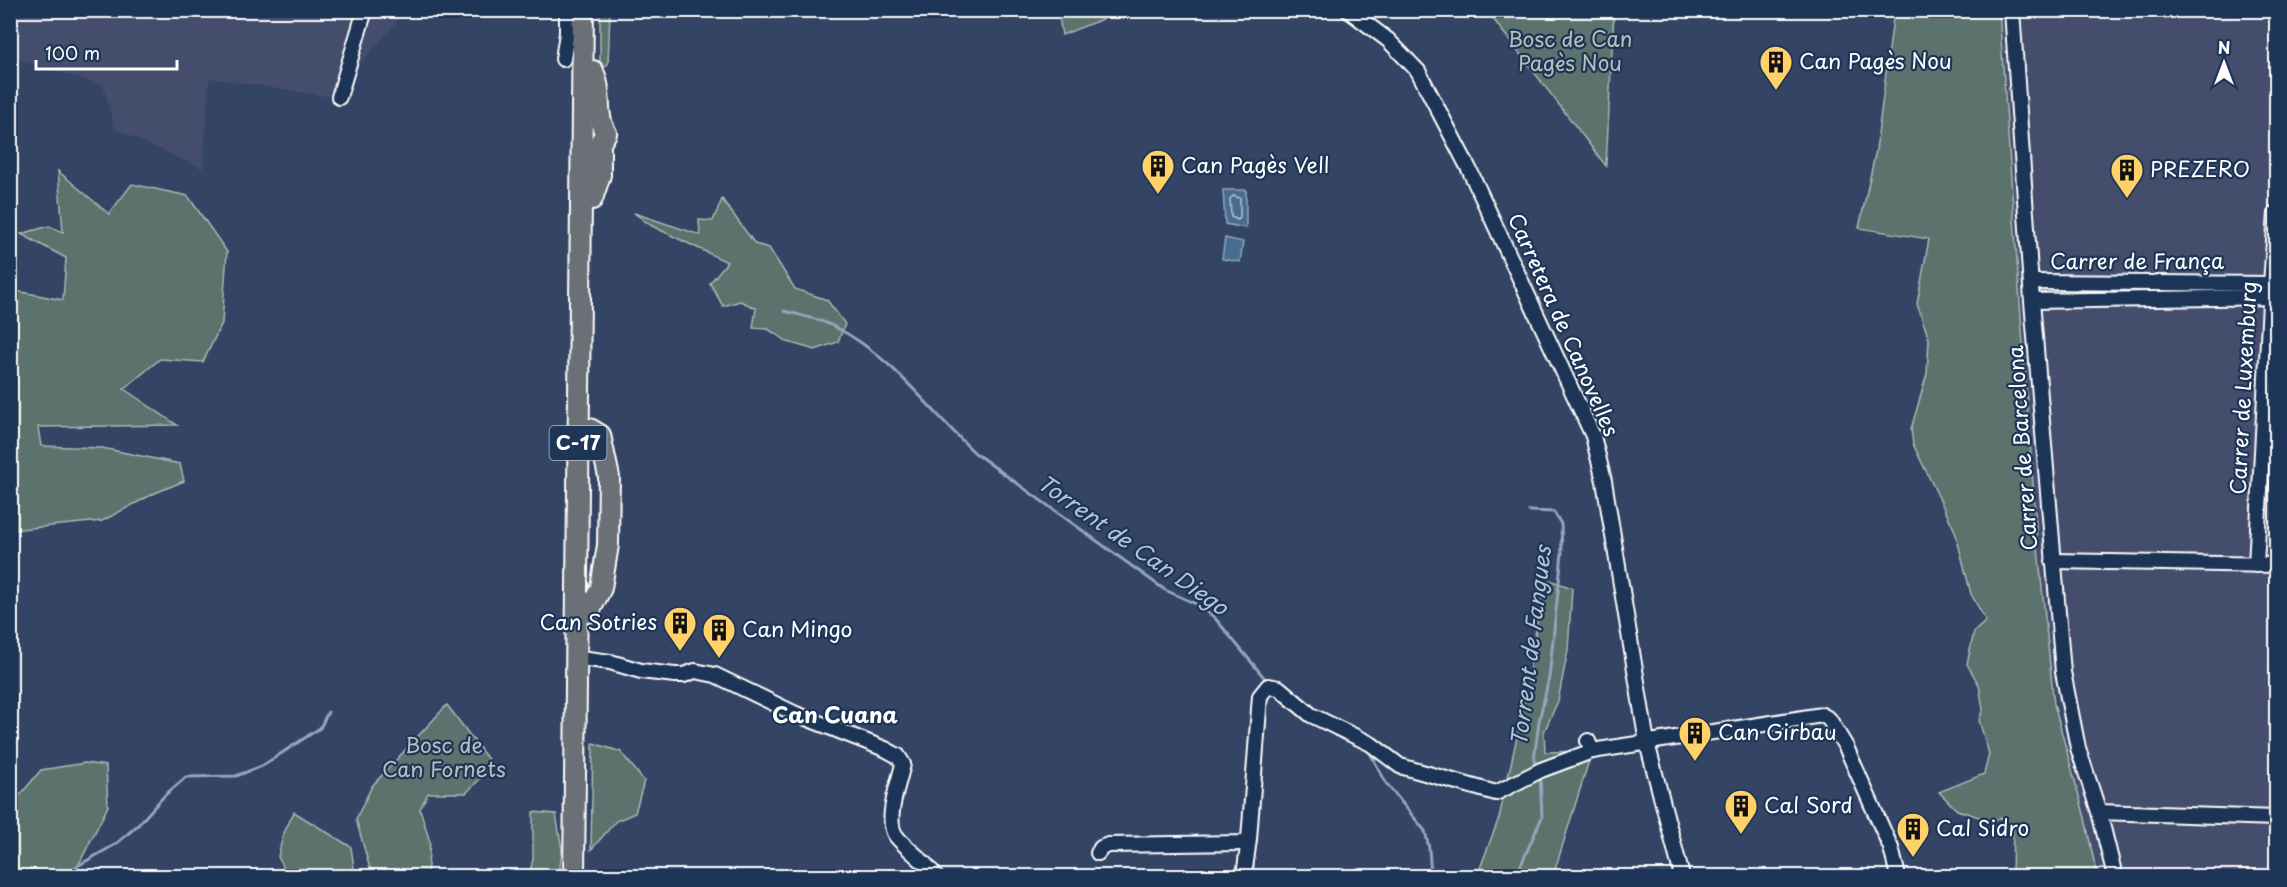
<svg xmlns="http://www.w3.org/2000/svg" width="2287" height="887" font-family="'Playpen Sans',sans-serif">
  <rect width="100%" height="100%" fill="#344464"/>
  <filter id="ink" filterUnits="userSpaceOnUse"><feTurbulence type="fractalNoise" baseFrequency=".0167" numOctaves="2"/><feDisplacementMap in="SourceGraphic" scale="12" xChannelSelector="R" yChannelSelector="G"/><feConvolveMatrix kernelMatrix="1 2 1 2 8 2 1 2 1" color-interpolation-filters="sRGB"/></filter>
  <g filter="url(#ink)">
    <g fill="#444e6d">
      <polygon points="10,11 406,11 332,97 209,78 203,169 115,129 103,85 11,58"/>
      <polygon points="1999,11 2276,11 2276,876 2097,876 2050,669 2039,553"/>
    </g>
    <g fill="#5b726d" stroke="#adb8b6" stroke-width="1.5">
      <polygon points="1058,10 1123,10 1123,11 1062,35"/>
      <polygon points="600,11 610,11 608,64 600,71"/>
      <polygon points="1487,11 1614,11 1606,166"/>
      <polygon points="1894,11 1999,11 2037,539 2054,704 2085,818 2097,876 2012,876 2013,829 2002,818 1992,821 1957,810 1939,792 1984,774 1989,754 1979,720 1983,709 1979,685 1967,664 1974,632 1986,621 1971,594 1955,531 1913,444 1911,429 1927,374 1929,339 1917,304 1929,239 1859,228 1876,150"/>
      <polygon points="58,171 109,214 132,184 188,196 227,252 222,323 203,362 160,359 124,389 177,425 38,427 41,446 102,448 180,464 184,481 155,493 102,521 11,530 11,290 63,300 66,258 21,234 49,226 63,232"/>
      <polygon points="722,199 755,244 769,248 795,289 827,300 845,324 838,342 815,350 788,342 768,329 753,328 756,308 740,301 723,306 710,283 727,262 652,226 634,213 700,235 699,220 713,221"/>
      <polygon points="1544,578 1572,588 1568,650 1558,701 1544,732 1545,752 1592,751 1553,876 1477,876 1499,818 1524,705"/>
      <polygon points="447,705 493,766 466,793 428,793 420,809 430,842 427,876 372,876 356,819 372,786"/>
      <polygon points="593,743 621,752 644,781 635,813 616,821 591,850"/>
      <polygon points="85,763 106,766 108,806 73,876 13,876 16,800 41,770"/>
      <polygon points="294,812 351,847 355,876 288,876 278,857 283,835"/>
      <polygon points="533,812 556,814 562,850 559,876 529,876 533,859"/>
    </g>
    <g fill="#476c8f" stroke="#91a7bc" stroke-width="1.5">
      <polygon points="1223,190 1246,190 1246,228 1225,224"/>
      <polygon points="1225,238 1243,242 1240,262 1222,259"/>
    </g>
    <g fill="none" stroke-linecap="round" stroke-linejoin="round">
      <polygon stroke="#b5c4d2" stroke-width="1.5" points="1233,196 1240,198 1240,217 1238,220 1231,217 1230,199"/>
      <g stroke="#91a7bc" stroke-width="3">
        <path d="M 784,311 C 800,315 818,319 833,326 C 892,355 929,410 975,453 L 1165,590 L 1194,603 L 1214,617 L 1267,681"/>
        <polyline points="1529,511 1554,512 1561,524 1562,553 1549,678 1539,721 1534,760 1537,768"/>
        <polyline points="1283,700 1290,708 1300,714"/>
        <polyline points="1368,749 1386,783 1425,831 1429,848 1431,876"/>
        <polyline points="60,876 116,844 138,825 164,796 186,777 236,776 262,766 320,728 328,712"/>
        <polyline points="1516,876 1542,817 1540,774"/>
      </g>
      <defs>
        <g id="minor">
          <polyline points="1348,10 1388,40 1418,71 1469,169 1593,436 1604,481 1647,743 1682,876"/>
          <polyline points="2012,10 2032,301 2063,672 2078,748 2099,812 2115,876"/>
          <polyline points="563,59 567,33 567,10"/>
          <polyline points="339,97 365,10"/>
          <polyline points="2032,282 2276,284"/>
          <polyline points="2032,301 2276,297"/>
          <polyline points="2053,561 2276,565"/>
          <polyline points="2256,565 2271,284 2276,213"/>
          <path d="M 588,659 L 610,662 L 641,671 L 675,675 L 684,675 L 695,671 L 715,675 L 796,714 L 885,749 L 898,756 L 903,764 C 899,783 884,820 896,836 C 908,851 925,860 935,876"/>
          <polyline points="1588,741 1592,751 1822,715 1829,719 1846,747 1891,848 1898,876"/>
          <polyline points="2099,812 2276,818"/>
          <polyline points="1098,853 1101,848 1108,845 1242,843 1249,839"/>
          <polyline points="1244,876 1249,839 1260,696 1268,686 1279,688 1311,715 1371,744 1400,766 1496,793 1541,770 1592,751"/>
        </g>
        <g id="highway">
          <path d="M 592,199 L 600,175 L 600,143 L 606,133 C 594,115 603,91 593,71"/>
          <polyline points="589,612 601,588 608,545 609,477 600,435 590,429"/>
          <polyline points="574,876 583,10"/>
        </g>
      </defs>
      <use href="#minor" stroke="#fff" stroke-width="18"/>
      <use href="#highway" stroke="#fff" stroke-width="24"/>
      <use href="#minor" stroke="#1d3557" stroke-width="14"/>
      <use href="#highway" stroke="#6b6f75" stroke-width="20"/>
    </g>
  </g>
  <defs>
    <symbol id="building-pin" viewBox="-11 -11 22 30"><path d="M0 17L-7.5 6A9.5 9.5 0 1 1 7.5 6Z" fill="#ffd166" stroke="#1d3557"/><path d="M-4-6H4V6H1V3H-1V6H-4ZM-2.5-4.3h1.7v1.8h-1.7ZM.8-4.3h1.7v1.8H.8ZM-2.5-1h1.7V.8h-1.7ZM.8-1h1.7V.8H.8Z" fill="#111"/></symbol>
  </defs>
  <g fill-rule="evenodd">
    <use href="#building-pin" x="1757" y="43" width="38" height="52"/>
    <use href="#building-pin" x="1139" y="147" width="38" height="52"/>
    <use href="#building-pin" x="2108" y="151" width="38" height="52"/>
    <use href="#building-pin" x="661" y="604" width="38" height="52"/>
    <use href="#building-pin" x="700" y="611" width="38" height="52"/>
    <use href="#building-pin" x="1676" y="714" width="38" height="52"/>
    <use href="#building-pin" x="1722" y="787" width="38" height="52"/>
    <use href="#building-pin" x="1894" y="810" width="38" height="52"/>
  </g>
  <g text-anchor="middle" stroke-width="4.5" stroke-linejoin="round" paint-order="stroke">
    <rect fill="#1d3557" stroke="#bbc2cd" stroke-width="1.5" x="549.5" y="426" width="57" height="34" rx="4.5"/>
    <g font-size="20" font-weight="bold" fill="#fff">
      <text x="578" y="450">C-17</text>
    </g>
    <g font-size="21" fill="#b5c0bd" stroke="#1d3557">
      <text x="1570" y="47">Bosc de Can<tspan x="1570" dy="24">Pagès Nou</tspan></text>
      <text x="444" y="753">Bosc de<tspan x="444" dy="24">Can Fornets</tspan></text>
    </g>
    <g font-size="21" fill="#fff" stroke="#1d3557" text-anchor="start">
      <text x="1799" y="69">Can Pagès Nou</text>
      <text x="1181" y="173">Can Pagès Vell</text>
      <text x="2150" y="177">PREZERO</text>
      <text x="657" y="630" text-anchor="end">Can Sotries</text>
      <text x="742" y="637">Can Mingo</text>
      <text x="1718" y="740">Can Girbau</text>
      <text x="1764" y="813">Cal Sord</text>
      <text x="1936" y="836">Cal Sidro</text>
    </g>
    <g font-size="21" fill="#fff" stroke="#1d3557">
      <text x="2137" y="269">Carrer de França</text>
      <text transform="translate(1563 325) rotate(66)" y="7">Carretera de Canovelles</text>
      <text transform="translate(2244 388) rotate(-87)" y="7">Carrer de Luxemburg</text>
      <text transform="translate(2023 448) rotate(-94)" y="7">Carrer de Barcelona</text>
    </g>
    <g font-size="22" font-style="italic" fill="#b5c4d2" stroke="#1d3557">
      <text transform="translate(1133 545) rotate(35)" y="8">Torrent de Can Diego</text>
      <text transform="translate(1531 646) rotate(-83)" y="8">Torrent de Fangues</text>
    </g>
    <g font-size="22" font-weight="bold" fill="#fff" stroke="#1d3557">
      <text x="835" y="723">Can Cuana</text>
    </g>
  </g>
  <rect width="2287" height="887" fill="none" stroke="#1d3557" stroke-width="36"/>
  <rect x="18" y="18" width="2251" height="851" fill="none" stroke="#fff" stroke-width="2" filter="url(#ink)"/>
  <g transform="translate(2224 63)" stroke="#1d3557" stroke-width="4.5" paint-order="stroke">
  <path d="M0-4.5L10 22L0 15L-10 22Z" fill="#ffffff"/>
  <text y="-9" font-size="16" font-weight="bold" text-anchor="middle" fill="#ffffff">N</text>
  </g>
  <path d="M36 60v9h141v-9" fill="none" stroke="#ffffff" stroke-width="3"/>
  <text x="45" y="60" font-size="18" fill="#ffffff" stroke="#1d3557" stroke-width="4.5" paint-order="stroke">100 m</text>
</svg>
